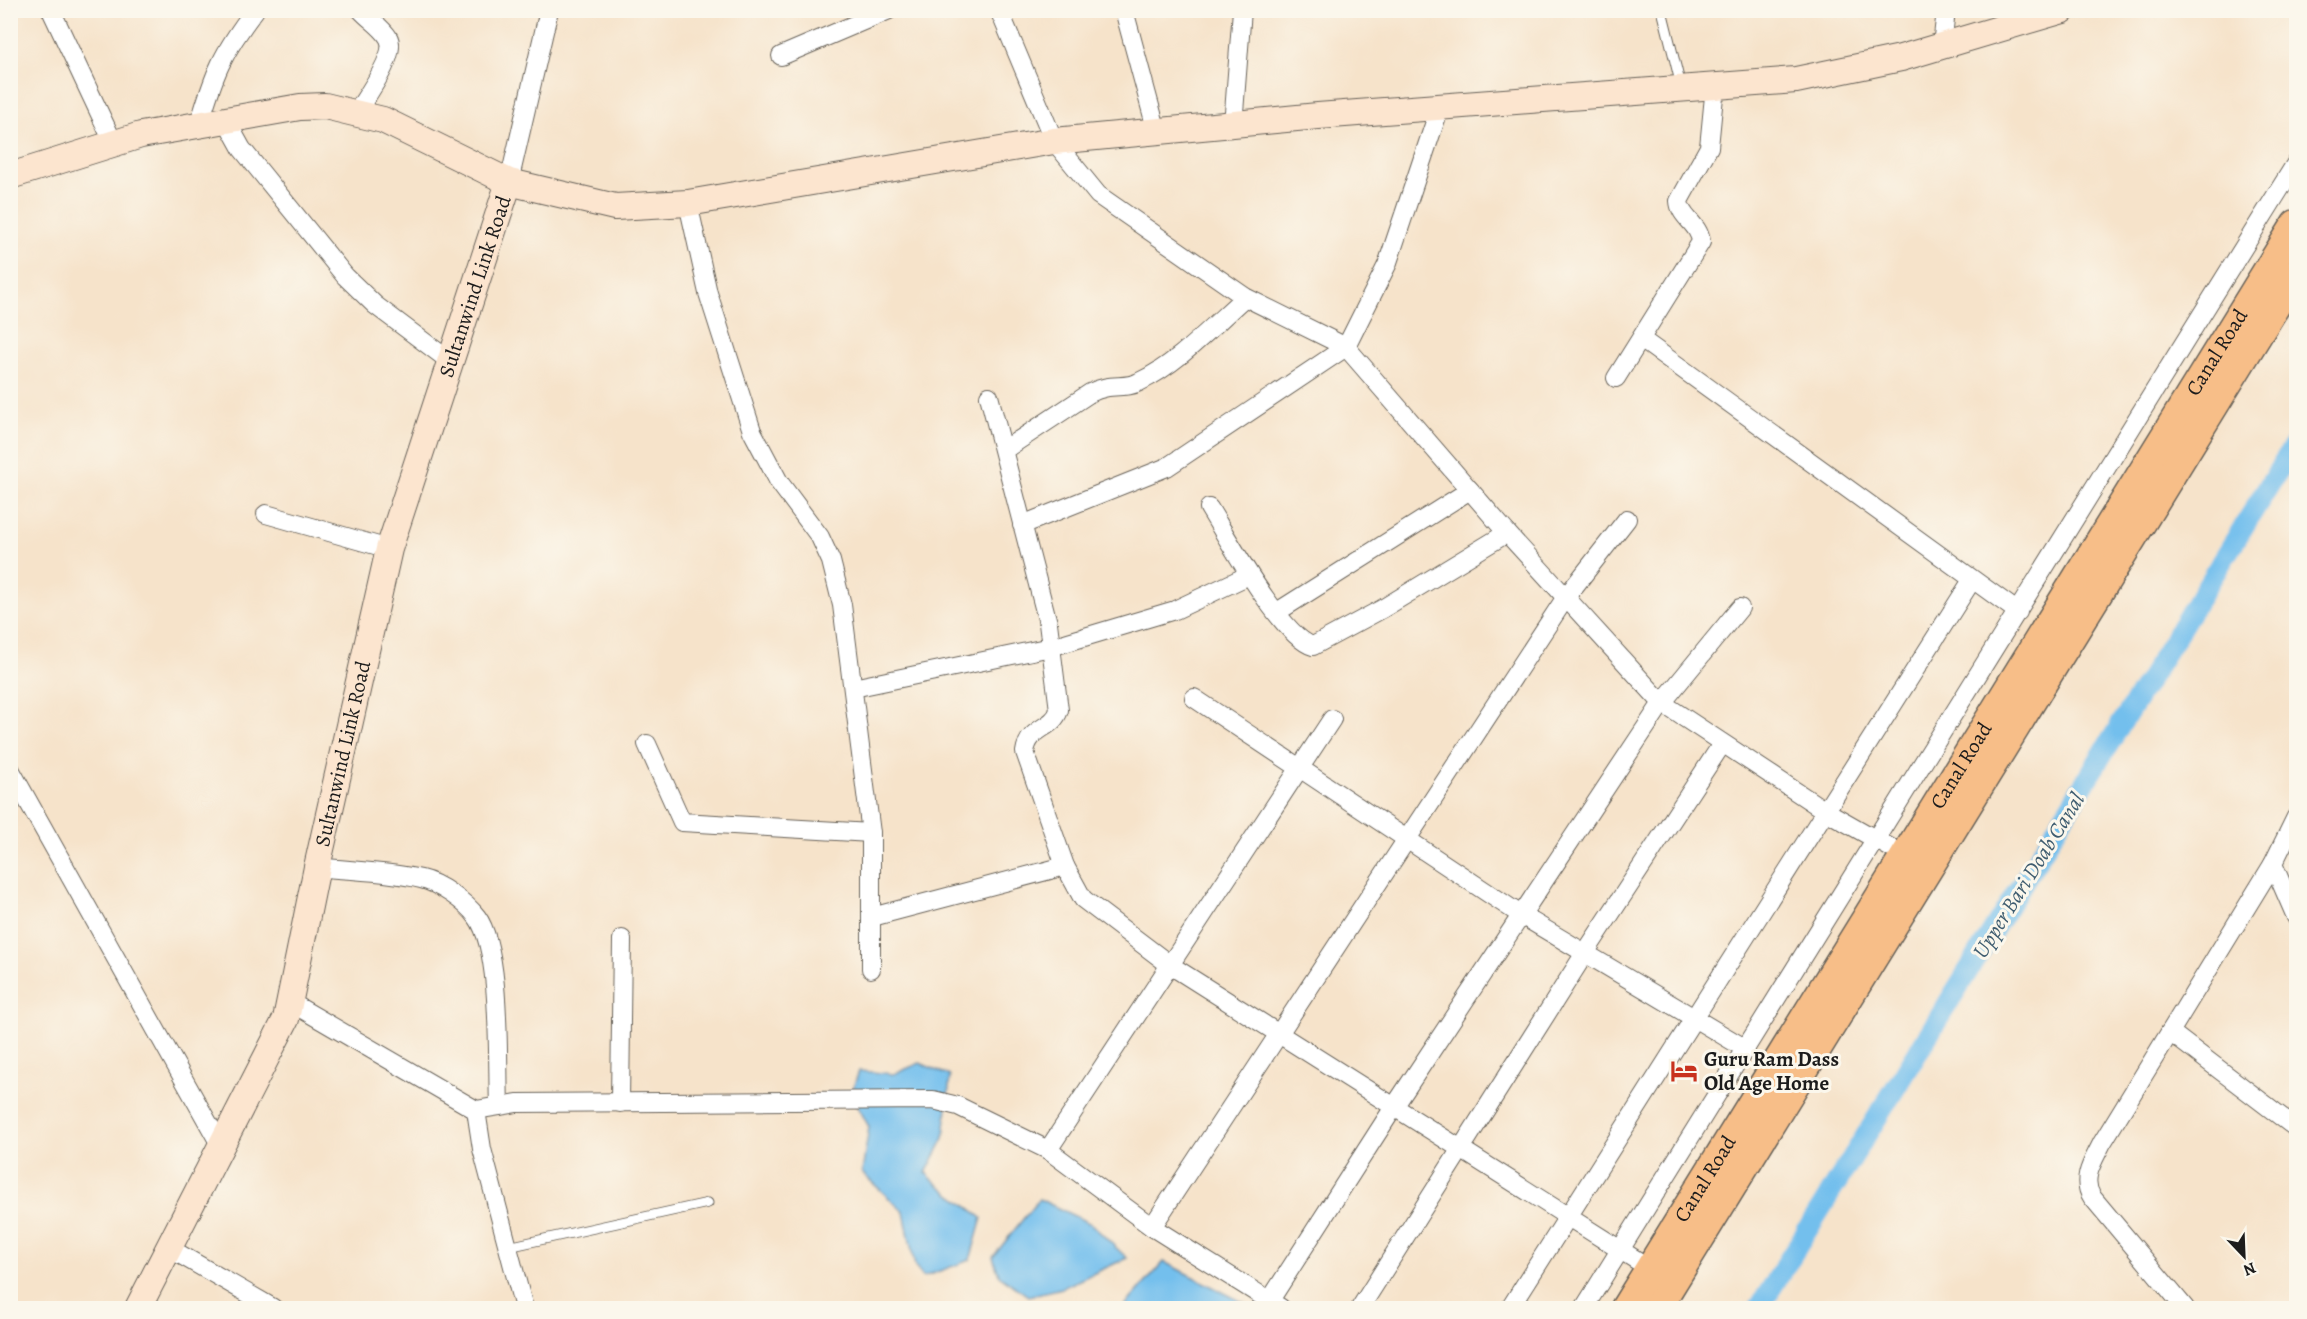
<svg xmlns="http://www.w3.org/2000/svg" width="2307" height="1319" font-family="Alegreya,serif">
  <rect width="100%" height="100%" fill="#fbf7ec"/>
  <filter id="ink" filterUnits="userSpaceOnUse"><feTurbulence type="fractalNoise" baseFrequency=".0167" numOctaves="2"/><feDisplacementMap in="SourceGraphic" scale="12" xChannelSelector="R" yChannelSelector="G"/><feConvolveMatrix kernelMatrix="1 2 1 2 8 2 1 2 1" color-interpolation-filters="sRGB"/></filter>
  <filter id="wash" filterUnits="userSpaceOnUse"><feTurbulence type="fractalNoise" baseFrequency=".008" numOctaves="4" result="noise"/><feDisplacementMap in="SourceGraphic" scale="24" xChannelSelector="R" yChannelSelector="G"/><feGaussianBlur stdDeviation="1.35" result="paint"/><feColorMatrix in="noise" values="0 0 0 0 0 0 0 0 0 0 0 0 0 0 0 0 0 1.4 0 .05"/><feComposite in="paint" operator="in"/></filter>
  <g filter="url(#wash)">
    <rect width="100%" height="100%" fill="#f6e3ca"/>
    <g fill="#73bfed" stroke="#486e84" stroke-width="1.5">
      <path d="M 920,1063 L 950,1076 L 944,1138 L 926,1173 C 943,1192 963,1201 982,1218 L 970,1260 L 923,1277 L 915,1266 L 904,1212 L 862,1173 L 869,1127 L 851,1094 L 859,1071 L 894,1074 Z"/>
      <polygon points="1039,1199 1091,1224 1127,1258 1062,1288 1028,1296 999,1275 993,1257"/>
      <polygon points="1164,1262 1254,1308 1123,1308"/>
    </g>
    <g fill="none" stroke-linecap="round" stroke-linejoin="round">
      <polyline stroke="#73bfed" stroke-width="21" points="1759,1308 2296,442"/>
    </g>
  </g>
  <g filter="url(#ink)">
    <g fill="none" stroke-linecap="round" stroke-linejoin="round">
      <defs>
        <g id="lane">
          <polyline points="1662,10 1681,86"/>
          <polyline points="508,1247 708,1203"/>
        </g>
        <g id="street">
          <polyline points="51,10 114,144"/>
          <polyline points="999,10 1054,141 1098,195 1245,297 1346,347 1507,533 1662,703 1824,810 1905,856"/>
          <polyline points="1124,10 1157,132"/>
          <polyline points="1942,46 1946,10"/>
          <polyline points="781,56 889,10"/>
          <path d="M 356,113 C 365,98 399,53 388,37 C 382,27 369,19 361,10"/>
          <polyline points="226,120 242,149 345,276 375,305 451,362"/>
          <path d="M 199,125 C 214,74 222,53 255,10"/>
          <polyline points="1233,125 1242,10"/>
          <polyline points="509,182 549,10"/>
          <polyline points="688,203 708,293 752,431 779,482 820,537 831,561 842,605 871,833 871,969"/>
          <polyline points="1641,339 2018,612"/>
          <path d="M 1616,378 L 1701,242 C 1699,223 1680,218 1679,201 L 1709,147 L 1715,86"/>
          <path d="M 989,396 L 1048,623 L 1059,710 C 1053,730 1029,726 1025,752 L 1065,866"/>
          <path d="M 1004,450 L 1090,393 C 1110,382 1125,390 1139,382 C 1179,363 1212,326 1245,297"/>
          <path d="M 1209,508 C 1227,537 1282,638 1313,646 L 1382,609 L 1507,533"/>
          <polyline points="266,514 389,549"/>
          <polyline points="1022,525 1167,467 1346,347 1387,265 1440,107"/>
          <polyline points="1277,612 1470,490"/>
          <polyline points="853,688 1051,647 1175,610 1249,575"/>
          <polyline points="1194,698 1521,915 1746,1049"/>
          <polyline points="647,744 682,822 871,833"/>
          <polyline points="10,769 221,1146"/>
          <polyline points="2273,864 2296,917"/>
          <path d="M 317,867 C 351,871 387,871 421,879 C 439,883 466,902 477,917 C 502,951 497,1062 499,1106"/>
          <polyline points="872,917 1065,866 1083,899 1170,965 1649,1268"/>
          <polyline points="290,1002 476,1110 482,1149 524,1308"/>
          <polyline points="2170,1032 2296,1128"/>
          <polyline points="620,1103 622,939"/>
          <polyline points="476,1110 517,1103 933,1100 958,1106 1048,1150 1152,1227 1281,1308"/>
          <polyline points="1048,1150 1332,719"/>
          <polyline points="1152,1227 1566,597 1627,519"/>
          <polyline points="169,1248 273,1308"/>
          <polyline points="1512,1305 1972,580"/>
          <polyline points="1265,1308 1394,1107 1662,703 1740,608"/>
          <polyline points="1360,1308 1585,953 1722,744"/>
          <polyline points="1584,1308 2296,163"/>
          <path d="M 2185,1308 L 2092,1197 C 2080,1179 2094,1160 2102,1143 L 2273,864 L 2296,817"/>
        </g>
        <g id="secondary">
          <polyline points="10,176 141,135 300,107 325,106 383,120 509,182 615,207 688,203 1054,141 1318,116 1796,80 1901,58 2063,10"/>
          <path id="s1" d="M 138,1308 L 286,1019 L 317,867 L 389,549 L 509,182"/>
        </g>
        <g id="primary">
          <path id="s2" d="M 1625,1308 L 2296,224"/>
          <polyline points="1657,1308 2296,273"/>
        </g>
      </defs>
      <use href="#lane" stroke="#686259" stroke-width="11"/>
      <use href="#street" stroke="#686259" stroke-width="20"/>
      <use href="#secondary" stroke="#686259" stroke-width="28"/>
      <use href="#primary" stroke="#686259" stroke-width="31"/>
      <use href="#lane" stroke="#fff" stroke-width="9"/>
      <use href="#street" stroke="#fff" stroke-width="18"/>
      <use href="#secondary" stroke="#fce5cf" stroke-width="26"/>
      <use href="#primary" stroke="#f7be88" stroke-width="28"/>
    </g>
  </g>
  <defs>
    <symbol id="hotel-bare" viewBox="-9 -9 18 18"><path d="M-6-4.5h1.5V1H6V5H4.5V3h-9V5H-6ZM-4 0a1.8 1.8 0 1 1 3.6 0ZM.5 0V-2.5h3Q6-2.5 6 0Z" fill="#c8321e" stroke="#fbf7ec" stroke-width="2.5" paint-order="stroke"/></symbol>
  </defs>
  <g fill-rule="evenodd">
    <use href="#hotel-bare" x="1665" y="1052" width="38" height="38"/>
  </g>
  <g text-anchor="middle" stroke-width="6" stroke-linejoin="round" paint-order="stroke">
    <g font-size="21" fill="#1c1c1c" stroke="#fbf7ec">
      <text dy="7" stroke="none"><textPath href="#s1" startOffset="1082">Sultanwind Link Road</textPath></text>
      <text dy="7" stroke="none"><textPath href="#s2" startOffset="1124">Canal Road</textPath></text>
      <text dy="7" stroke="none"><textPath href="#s1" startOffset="596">Sultanwind Link Road</textPath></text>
      <text dy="7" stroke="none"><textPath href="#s2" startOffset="638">Canal Road</textPath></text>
      <text dy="7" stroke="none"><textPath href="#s2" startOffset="152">Canal Road</textPath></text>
    </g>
    <g font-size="21" font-weight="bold" fill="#1c1c1c" stroke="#fbf7ec" text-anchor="start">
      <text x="1704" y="1066">Guru Ram Dass<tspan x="1704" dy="24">Old Age Home</tspan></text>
    </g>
    <g font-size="22" font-style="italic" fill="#3f5d70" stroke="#fbf7ec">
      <text transform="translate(2028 875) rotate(-58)" y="8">Upper Bari Doab Canal</text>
    </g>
  </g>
  <rect width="2307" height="1319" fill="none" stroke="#fbf7ec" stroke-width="36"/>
  <g transform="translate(2244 1256) rotate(157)" stroke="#fbf7ec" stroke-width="4.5" paint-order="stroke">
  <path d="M0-4.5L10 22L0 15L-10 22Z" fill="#1c1c1c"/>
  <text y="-9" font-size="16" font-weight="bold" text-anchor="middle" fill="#1c1c1c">N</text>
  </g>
</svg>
